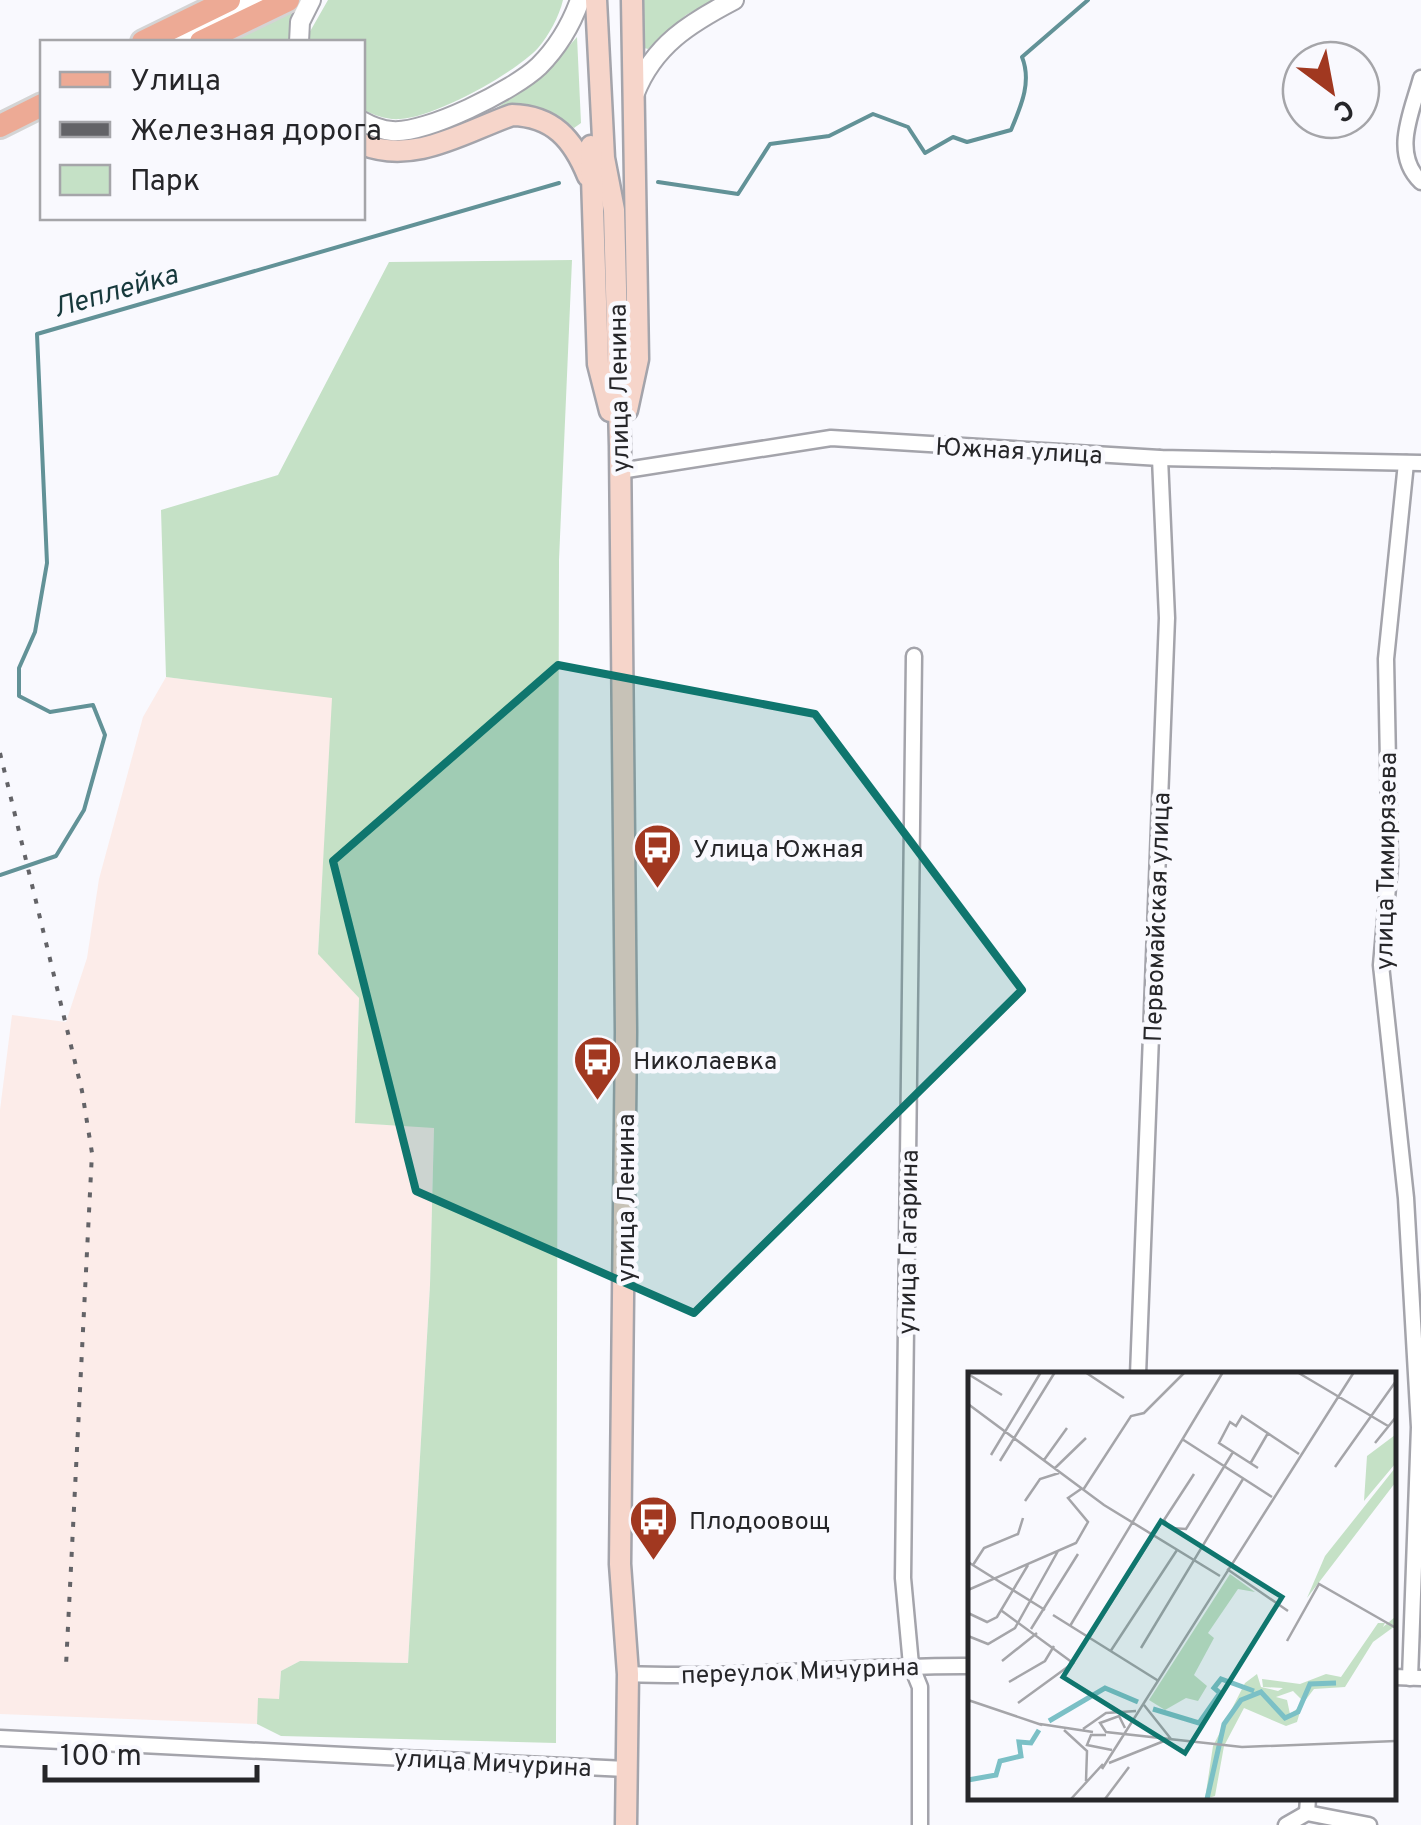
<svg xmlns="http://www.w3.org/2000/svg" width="1421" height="1825" font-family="Overpass,sans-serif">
  <rect width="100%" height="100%" fill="#f9f9fe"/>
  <polygon fill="#fcece9" points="166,677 333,697 318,953 359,998 355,1123 434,1127 430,1285 408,1663 300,1661 281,1671 279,1699 259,1699 257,1724 0,1714 0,1110 12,1015 66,1022 87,958 99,879 143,717"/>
  <g fill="#c5e1c6">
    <path d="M 328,0 L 563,0 C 559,17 549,35 538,48 C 515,73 434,118 400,119 C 386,120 375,115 363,110 L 362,42 L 311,42 L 308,35 Z"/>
    <polygon points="640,0 713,0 686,15 648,49 640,47"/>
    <polygon points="287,7 292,14 289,42 233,41 231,35"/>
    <path d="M 577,37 L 581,123 L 574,128 C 549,106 527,101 495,109 L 540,79 Z"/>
    <polygon points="572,260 559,560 556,1743 281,1736 257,1724 258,1698 279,1699 281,1671 300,1661 408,1663 430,1285 434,1128 355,1123 359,998 318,954 332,698 166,677 161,510 278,475 389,262"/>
  </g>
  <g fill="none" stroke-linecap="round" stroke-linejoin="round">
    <g stroke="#629297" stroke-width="4">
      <path d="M 658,182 L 738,194 L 770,144 L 829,136 L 873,114 L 908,127 L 925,153 L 953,137 L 967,142 L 1011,130 C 1021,106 1032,82 1022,57 L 1088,0"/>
      <polyline points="0,875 56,856 84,810 105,735 93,705 50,712 19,696 19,668 35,632 47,563 37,334 559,183"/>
    </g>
    <defs>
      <g id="minor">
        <path d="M 1421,78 C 1412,112 1391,153 1421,182"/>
        <polyline points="1406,463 1386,659 1390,865 1381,965 1406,1198 1419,1427 1410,1678"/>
        <polyline points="620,471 831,438 1160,458 1421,463"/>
        <polyline points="914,656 903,1578 911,1665 920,1687 920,1825"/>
        <polyline points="1138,1375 1167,618 1160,458"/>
        <path d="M 628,1674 C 743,1679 856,1665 971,1666"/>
        <polyline points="1394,1677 1421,1678"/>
        <polyline points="0,1738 626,1769"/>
        <polyline points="1307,1813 1369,1825"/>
        <polyline points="1307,1813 1308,1798"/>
        <polyline points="1286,1825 1307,1813"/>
      </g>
      <g id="tertiary">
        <polyline points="171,42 258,0"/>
        <polyline points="299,42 300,22 311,0"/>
        <path d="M 635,93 C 654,45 690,23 734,0"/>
        <path d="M 362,121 C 371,126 381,130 392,131 C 426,134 514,90 539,66 C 558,47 571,25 580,0"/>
      </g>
      <g id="secondary">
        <polyline points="596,0 604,158 614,210 620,446 626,1032 620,1564 628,1674 626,1825"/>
        <path d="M 362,144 C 414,165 464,132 512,115 C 553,116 573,139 588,176"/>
        <polyline points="591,146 598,364 610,411"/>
        <polyline points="627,410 638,359 632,0"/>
      </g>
      <g id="primary">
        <polyline points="143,42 229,0"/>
        <polyline points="201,42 288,0"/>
        <polyline points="0,126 42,105"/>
      </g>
    </defs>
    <use href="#minor" stroke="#a4a4ab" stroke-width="19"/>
    <use href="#tertiary" stroke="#a4a4ab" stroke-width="22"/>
    <use href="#secondary" stroke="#a4a4ab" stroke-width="25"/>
    <use href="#primary" stroke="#d4d4d4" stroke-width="28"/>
    <use href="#minor" stroke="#fff" stroke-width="14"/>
    <use href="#tertiary" stroke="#fff" stroke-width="18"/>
    <use href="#secondary" stroke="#f6d5ca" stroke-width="20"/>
    <use href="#primary" stroke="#edaa95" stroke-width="22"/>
    <polyline stroke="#636367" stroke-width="4" stroke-dasharray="5 10" stroke-linecap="butt" points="0,753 82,1091 92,1153 66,1666"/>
  </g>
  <path fill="#0f766e" fill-opacity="0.2" stroke="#0f766e" stroke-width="8" stroke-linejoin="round" d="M 558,665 L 815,714 L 1022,990 L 694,1313 L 416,1191 L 333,861 Z"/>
  <defs>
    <symbol id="bus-pin" viewBox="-11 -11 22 30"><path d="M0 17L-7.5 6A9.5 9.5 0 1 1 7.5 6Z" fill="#a13820" stroke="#f9f9fe"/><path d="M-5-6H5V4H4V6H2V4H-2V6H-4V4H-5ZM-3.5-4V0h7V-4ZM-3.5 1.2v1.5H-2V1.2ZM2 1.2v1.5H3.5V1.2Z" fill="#fff"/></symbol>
  </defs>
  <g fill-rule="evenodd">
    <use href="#bus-pin" x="630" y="820" width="55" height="75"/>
    <use href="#bus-pin" x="570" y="1032" width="55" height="75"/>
    <use href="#bus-pin" x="626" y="1492" width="55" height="75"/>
  </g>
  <g text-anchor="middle" stroke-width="9" stroke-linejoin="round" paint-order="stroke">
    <g font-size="25" fill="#262629" stroke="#f9f9fe">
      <text transform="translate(618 388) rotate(-91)" y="9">улица Ленина</text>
      <text transform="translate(1019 450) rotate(3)" y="9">Южная улица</text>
      <text transform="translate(1385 861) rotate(-89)" y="9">улица Тимирязева</text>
      <text transform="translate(1156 917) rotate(-88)" y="9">Первомайская улица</text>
      <text transform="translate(625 1198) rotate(-90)" y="9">улица Ленина</text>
      <text transform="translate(907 1242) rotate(-89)" y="9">улица Гагарина</text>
      <text transform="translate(800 1670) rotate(-2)" y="9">переулок Мичурина</text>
      <text transform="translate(493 1762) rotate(3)" y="9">улица Мичурина</text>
    </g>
    <g font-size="25" fill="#262629" stroke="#f9f9fe" text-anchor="start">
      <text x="693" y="857">Улица Южная</text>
      <text x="633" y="1069">Николаевка</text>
      <text x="689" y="1529">Плодоовощ</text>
    </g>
    <g font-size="28" font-style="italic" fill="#17393c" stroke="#f9f9fe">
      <text transform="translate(115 290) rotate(-16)" y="10">Леплейка</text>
    </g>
  </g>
  <g transform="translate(968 1372)">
    <rect width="428" height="428" fill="#f9f9fe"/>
    <path d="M 427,63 L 427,92 L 396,129 L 399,84 ZM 427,96 L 427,111 L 339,226 L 357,184 ZM 262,202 L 287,220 L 270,217 L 240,261 L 246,266 L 226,303 L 239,314 L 230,329 L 218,326 L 197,338 L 181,328 ZM 427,245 L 427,254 L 405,270 L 377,315 L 346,317 L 336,330 L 325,319 L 308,325 L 319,328 L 322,342 L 334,333 L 329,350 L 318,354 L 276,336 L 256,374 L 247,424 L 237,427 L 245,374 L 277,311 L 289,302 L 293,315 L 310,319 L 315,316 L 295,315 L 294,307 L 332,312 L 358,302 L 373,305 L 410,251 L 417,251 L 415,255 Z" fill="#c5e1c6"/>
    <path fill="none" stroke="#7bc0c6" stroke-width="5" d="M 185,337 L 231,351 L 252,321 L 246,316 L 253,307 L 286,319M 81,349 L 137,316 L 170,330M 0,408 L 28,403 L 32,389 L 53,384 L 51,370 L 63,371 L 71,358M 239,427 L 256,352 L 273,328 L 293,320 L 317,346 L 330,340 L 342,312 L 368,311"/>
    <path fill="none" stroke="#a5a5a9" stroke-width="2.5" d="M 117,0 L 156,26M 329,0 L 420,54M 0,2 L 34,23M 0,32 L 136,133 L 252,204M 214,67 L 304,125M 407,71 L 428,45M 23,83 L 73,0M 76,88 L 99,56M 32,89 L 87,0M 282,92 L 300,61M 367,95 L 428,9M 290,96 L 251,71 L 262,50 L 268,54 L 274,44 L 331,82M 86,97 L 118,66M 115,118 L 163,44 L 176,41 L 217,0M 57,129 L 72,107 L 91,101M 202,156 L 218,157 L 265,80M 202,156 L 196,148 L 226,102M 0,190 L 77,238M 5,193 L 16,176 L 50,162 L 55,146M 259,197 L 320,239M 0,218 L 108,171 L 120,150 L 100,126 L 113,117M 34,239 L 105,291 L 50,331M 0,241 L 19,250 L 29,245 L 60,193M 85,243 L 189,308M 102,254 L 255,0M 63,257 L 110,182M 0,264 L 20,272 L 47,256 L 90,179M 121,266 L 186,162M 319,269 L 351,212 L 428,256M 173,276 L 275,107M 142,280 L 209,178M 34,289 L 69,261M 41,310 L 77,289 L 86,274M 0,328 L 74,353M 176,333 L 203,367M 72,352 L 125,360M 157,356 L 151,344 L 132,351 L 138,360 L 274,375 L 428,369M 115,357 L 138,341 L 168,339M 96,358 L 119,379 L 118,409M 138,363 L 123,363 L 119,373 L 144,378M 141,391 L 196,369M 134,397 L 386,0M 103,427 L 135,392M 137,427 L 161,395"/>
    <path fill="#0f766e" fill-opacity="0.15" stroke="#0f766e" stroke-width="5" d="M 193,149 L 314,225 L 217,381 L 95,305 Z"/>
    <rect width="428" height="428" fill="none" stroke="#262629" stroke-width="5"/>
  </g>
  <rect x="40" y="40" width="325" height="180" fill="#f9f9fe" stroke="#a5a5a9" stroke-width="2.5"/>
  <rect x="60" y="72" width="50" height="15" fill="#edaa95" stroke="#a5a5a9" stroke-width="2.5"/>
  <text x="130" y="90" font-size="30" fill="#262629">Улица</text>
  <rect x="60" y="122" width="50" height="15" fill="#636367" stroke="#a5a5a9" stroke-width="2.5"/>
  <text x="130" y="140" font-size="30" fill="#262629">Железная дорога</text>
  <rect x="60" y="165" width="50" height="30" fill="#c5e1c6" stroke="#a5a5a9" stroke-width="2.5"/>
  <text x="130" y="190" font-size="30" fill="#262629">Парк</text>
  <g transform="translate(1331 90) rotate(148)"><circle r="48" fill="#f9f9fe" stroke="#a5a5a9" stroke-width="2.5"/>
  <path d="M0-8L18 38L0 25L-18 38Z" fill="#a13820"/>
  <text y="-15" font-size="28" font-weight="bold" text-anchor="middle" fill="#262629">С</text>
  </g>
  <path d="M45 1765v15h212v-15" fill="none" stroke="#262629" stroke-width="5"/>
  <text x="60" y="1765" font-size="30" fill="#262629" stroke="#f9f9fe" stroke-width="8" paint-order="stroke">100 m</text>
</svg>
